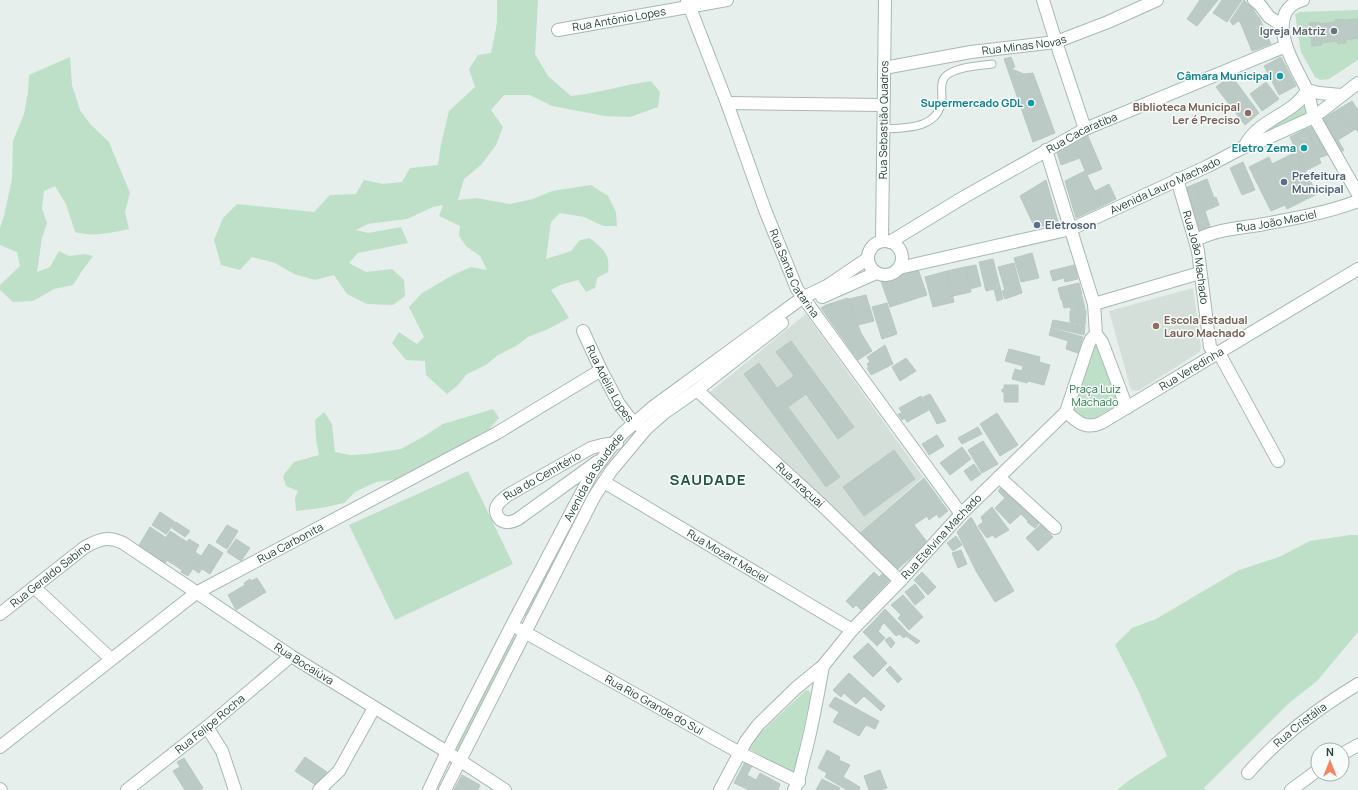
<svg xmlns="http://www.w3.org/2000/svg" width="1358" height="790" font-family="Manrope,sans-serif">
  <rect width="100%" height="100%" fill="#e6efeb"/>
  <g fill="#d4dfda">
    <polygon points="1193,288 1201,347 1200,351 1198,353 1138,391 1131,390 1109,311"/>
    <polygon points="806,314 923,477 858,534 710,392"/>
  </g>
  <g fill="#bfe0c8">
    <path d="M 497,0 L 538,0 L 535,54 L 548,76 L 571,96 C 598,93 623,85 651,81 L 660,92 L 658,107 L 630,117 L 605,116 L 552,106 L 530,95 L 504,95 L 491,110 L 503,127 L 496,145 L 481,165 L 464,179 L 458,200 L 476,198 L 510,204 L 533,199 L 552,191 L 591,185 L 608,196 L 616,212 L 617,226 L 603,226 L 584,217 L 560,213 L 551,222 L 546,259 L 571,251 L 580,240 L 590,238 C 604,250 610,253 608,272 L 597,278 L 595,288 L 586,292 L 578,280 L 560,285 L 551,290 L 558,300 L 569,318 L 546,330 L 528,337 L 516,346 L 498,355 L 486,365 L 467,374 L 457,386 L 447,394 L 426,375 L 425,361 L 406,360 L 392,343 L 399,332 L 417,344 L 424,337 L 409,307 L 422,293 L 453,275 L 471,267 L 487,270 L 480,256 L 466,246 L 459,236 L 460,226 L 439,216 L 443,205 L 433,207 L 407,219 L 368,224 L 356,230 L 368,233 L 401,227 L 408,243 L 358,253 L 349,263 L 366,272 L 392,269 L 404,280 L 405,296 L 393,305 L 367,304 L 347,294 L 334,275 L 315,280 L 294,274 L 275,263 L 252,257 L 240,270 L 221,265 L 214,240 L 223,218 L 237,204 L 314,212 L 330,195 L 356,194 L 364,180 L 383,184 L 402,182 L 410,168 L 438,165 L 441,144 L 449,111 L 475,87 L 469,69 L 478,55 L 491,53 L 497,23 Z"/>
    <polygon points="1358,10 1358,60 1329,79 1320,80 1315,77 1301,52 1295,14 1300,12"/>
    <path d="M 70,57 L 72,85 L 80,110 L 91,125 L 109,142 L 130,193 L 125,212 L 129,229 C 110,233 94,237 75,232 L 66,204 L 55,186 L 44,191 L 42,208 L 47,223 L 42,238 L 37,272 L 50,267 L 59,251 L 69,256 L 85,254 L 93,256 L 82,271 L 73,285 L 54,289 L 33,301 L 13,302 L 0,290 L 0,285 L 20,266 L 17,252 L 0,245 L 0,228 L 4,216 L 12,179 L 13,141 L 24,114 L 28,92 L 29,75 Z"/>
    <polygon points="1303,105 1306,105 1308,111 1306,113 1267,134 1260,134 1283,118"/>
    <polygon points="1092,343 1098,343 1119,404 1092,420 1085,420 1071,409"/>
    <polygon points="493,409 499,418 488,430 431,461 401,479 376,482 355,492 344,503 321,508 296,511 295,498 298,491 286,486 283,476 294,462 319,455 316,439 315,420 324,412 332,424 335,452 350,455 368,454 401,449 421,438 443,424"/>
    <polygon points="468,471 513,564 395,620 349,525"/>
    <polygon points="594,483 596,484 528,613 526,616 524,616 523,615 592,484"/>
    <polygon points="1350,535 1358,535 1358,632 1317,681 1288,704 1204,788 1206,790 1117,790 1131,779 1167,756 1137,688 1115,645 1132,628 1156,619 1239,570 1279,557 1310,541"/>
    <polygon points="512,636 514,636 515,639 459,751 455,750 455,749"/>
    <polygon points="808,690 810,692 810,699 795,767 793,771 789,771 751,750 749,748 753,740 805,691"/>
  </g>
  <g fill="#bbcac4" stroke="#b8c9c2">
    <polygon points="1200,0 1218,0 1197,26 1187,19"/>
    <polygon points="1222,0 1242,0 1227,22 1213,13"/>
    <polygon points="1244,0 1253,9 1233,25 1230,21"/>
    <polygon points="1253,9 1258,17 1241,24 1239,21"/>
    <polygon points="1259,17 1271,44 1252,51 1241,24"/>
    <polygon points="1343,19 1344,20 1358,19 1358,38 1346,40 1346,43 1338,44 1337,41 1321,43 1322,45 1312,46 1309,23 1319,22 1319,24 1335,22 1335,20"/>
    <polygon points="1011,57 1015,67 1012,68 1014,70 1024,74 1033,73 1055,133 1033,142 1004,59"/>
    <polygon points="1281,57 1296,86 1279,95 1264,66"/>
    <polygon points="1231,75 1259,113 1245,125 1216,87"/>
    <polygon points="1266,82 1279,99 1262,111 1250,94"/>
    <polygon points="1352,101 1358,110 1358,132 1356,129 1351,132 1337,110"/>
    <polygon points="1337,110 1351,132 1338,140 1344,150 1338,154 1318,122"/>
    <polygon points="1317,125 1330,154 1319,158 1306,129"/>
    <polygon points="1306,129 1321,163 1305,171 1290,137"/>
    <polygon points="1087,134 1102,169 1087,175 1072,140"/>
    <polygon points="1070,143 1071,145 1073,144 1080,158 1061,165 1056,149"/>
    <polygon points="1296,152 1317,194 1287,209 1285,205 1271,211 1249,167 1269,157 1272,164"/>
    <polygon points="1243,162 1255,190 1242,195 1230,168"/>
    <polygon points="1085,171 1102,206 1076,218 1065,181"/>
    <polygon points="1207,179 1214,198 1216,197 1219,205 1205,211 1195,184"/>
    <polygon points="1046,180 1058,222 1035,228 1020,196"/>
    <polygon points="1109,184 1116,199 1102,206 1095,191"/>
    <polygon points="1195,184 1205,211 1192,216 1183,189"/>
    <polygon points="1205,211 1211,230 1199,232 1196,230 1192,216"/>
    <polygon points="1032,253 1039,278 1021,282 1014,258"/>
    <polygon points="993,259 1003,299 997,301 994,289 986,291 979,262"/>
    <polygon points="1014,263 1022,293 1005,299 1002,291 1005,290 998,267"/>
    <polygon points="976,265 981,286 970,289 965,267"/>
    <polygon points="1074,265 1078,279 1065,282 1064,278 1053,281 1050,271"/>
    <polygon points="965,267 971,292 953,296 947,271"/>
    <polygon points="918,269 927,295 890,307 881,281"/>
    <polygon points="947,271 954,302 933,307 925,277"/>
    <polygon points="1079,283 1082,295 1061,300 1058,288"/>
    <polygon points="866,295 874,321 858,325 849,299"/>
    <polygon points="1082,296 1085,309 1071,310 1070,307 1064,308 1062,300"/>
    <polygon points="848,298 861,333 872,351 858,360 821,308 826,305"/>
    <polygon points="887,303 897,334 882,339 872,307"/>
    <polygon points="1086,310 1085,325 1070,322 1070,311"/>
    <polygon points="1053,320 1085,326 1084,335 1051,327"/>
    <polygon points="1051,328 1083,337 1078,353 1066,349 1068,341 1049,335"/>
    <polygon points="791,341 854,427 838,439 806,394 788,407 840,477 826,487 744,374 759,363 777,388 794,376 776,352"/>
    <polygon points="885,345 893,364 871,375 867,368 869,367 867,364 870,362 867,357"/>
    <polygon points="1009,349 1040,357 1039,362 1050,365 1044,385 1028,381 1027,383 1012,379 1015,369 1022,371 1023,366 1005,361"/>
    <polygon points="906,358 916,371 900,381 892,367"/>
    <polygon points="1004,385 1018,385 1018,402 1004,402 1004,392 1002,392 1002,389 1004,389"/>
    <polygon points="930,394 946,421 937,424 923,397"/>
    <polygon points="921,396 929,410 907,422 905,418 902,420 898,414 902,413 899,408"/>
    <polygon points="997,413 1018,445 1000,456 980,424"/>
    <polygon points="978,427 982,434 962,444 958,438"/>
    <polygon points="937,435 944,446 929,455 922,444"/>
    <polygon points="983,441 998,464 982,473 968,450"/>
    <polygon points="962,447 971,459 950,475 940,463"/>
    <polygon points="894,450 915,479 864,516 843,487"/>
    <polygon points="974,464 981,474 971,481 964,471"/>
    <polygon points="924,478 948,511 939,518 937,514 929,520 927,516 914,525 927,542 897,570 859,534"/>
    <polygon points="1002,486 1040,522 1035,528 1027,522 1028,521 1021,514 1010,524 995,508 1005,498 998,491"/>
    <polygon points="992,507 1009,530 995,538 993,535 987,538 978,526 983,522 981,517"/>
    <polygon points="160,512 175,522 166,534 152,525"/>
    <polygon points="971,517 1014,591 995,602 976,571 957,532"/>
    <polygon points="176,522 190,531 185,537 172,528"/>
    <polygon points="1041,524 1053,537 1038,551 1026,538"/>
    <polygon points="227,525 238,531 227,549 216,542"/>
    <polygon points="150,527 165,537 153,556 138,547"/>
    <polygon points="170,531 187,542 172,564 167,560 165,563 154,556"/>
    <polygon points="956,536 962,545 953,551 947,543"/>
    <polygon points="189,539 199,545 195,552 201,556 188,576 181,572 182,570 173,564"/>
    <polygon points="236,539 250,548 241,561 227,552"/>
    <polygon points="209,544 223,553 210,574 202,569 199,573 193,569"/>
    <polygon points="961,550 967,564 958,568 952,553"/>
    <polygon points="874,572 879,577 884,572 891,579 861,610 856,605 853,608 846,601"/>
    <polygon points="922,572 936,587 928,595 914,580"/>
    <polygon points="257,578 266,592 236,610 228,595 245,585 244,583 250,579 251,581"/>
    <polygon points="915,584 925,597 915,605 905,592"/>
    <polygon points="903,595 923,617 909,630 898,618 901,615 891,605"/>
    <polygon points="885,609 908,633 920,641 917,644 906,636 904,638 899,634 896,636 884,623 880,627 874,621"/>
    <polygon points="874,621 881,628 878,631 885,638 877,646 863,632"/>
    <polygon points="890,637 895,643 891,648 885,640"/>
    <polygon points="868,643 887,663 873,677 853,657"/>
    <polygon points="890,666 902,679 898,683 886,670"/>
    <polygon points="849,673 885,706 881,711 864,696 856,704 844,693 841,697 833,690"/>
    <polygon points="835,697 879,721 875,729 866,725 859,736 833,722 839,712 829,706"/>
    <polygon points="827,750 840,757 839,760 850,765 843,777 860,787 859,790 847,790 825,777 827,773 818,768"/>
    <polygon points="305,757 327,772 317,786 295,771"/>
    <polygon points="184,758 203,788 200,790 185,790 173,771 180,767 177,762"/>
    <polygon points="745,762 752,766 747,775 756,780 760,773 780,784 778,790 749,790 734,783"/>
    <polygon points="880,770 887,788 880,790 869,790 864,776"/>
    <polygon points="462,775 480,785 478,790 454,790"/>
    <polygon points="822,779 840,788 839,790 816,790"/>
  </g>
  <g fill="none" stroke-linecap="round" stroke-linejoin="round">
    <defs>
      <path id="lane" d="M 883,129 C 906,128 940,129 942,98 C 942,92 940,82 945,77 C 953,67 979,66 992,64"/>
      <g id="street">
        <path id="s1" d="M 687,0 L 727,103 L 765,210 L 797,289 L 961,514"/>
        <polyline points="1043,0 1056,42 1085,129"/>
        <polyline points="1254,0 1260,5 1269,17 1282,25"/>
        <path id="s2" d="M 558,30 L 727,0"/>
        <path id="s3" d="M 884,68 L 971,52 L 1056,42 L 1108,22 L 1157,0"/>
        <polyline points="1307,90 1314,117 1358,194"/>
        <polyline points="727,103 883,105"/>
        <path id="s4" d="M 1177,179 L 1198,251 L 1210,347 L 1213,351 L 1219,353 L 1278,461"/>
        <path id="s5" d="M 1196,240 C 1215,230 1237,228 1259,225 C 1292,219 1326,213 1358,201"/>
        <polyline points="822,297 876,273"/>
        <polyline points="1094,304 1200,273"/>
        <path id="s6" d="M 583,331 L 601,370 L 619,404 L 628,416 L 634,423 L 640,426"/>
        <polyline points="1096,334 1102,342 1127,408"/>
        <path id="s7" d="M 697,390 L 825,508 L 900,581"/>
        <path id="s8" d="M 1066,412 C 1078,422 1085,430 1101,423 L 1358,269"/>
        <path id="s9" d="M 597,462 L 518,519 C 514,521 510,523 506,522 C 498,521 493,511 498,504 C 500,501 504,498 508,495 L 591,448 L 602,445 L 617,443"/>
        <polyline points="999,477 1055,528"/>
        <path id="s10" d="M 604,482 L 852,630"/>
        <polyline points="34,587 111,659"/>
        <path id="s11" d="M 0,614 L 85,547 C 100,539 107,536 123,543 L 291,656 L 447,752 L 505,790"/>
        <path id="s12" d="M 519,629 L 740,753 L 799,782"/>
        <polyline points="207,727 222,751 235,790"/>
        <path id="s13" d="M 0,747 L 196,593 L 497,433 L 601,370"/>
        <polyline points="1342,754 1358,745"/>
        <path id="s14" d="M 1248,773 C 1279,737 1317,709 1358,684"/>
        <polyline points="0,789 1,790"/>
        <path id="s15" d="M 127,790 L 207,727 L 291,656"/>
        <polyline points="319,790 339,771 374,708"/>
        <path id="s16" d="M 429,790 L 447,752 L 512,625 L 593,471 L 614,443 L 623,433 L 653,407 L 802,298 L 827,286 L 867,259"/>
        <polyline points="445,790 594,497 611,471 646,429 664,413 697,390 782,323"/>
        <path id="s17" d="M 720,790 L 746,741 L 758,725 L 796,688 L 823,666 L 852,630 L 900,581 L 961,514 L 1066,412 L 1088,346 L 1091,339 L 1096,334 L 1094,304 L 1046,150"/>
        <path d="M 794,790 C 799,780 801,771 803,761 C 812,730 817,698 823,666"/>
        <polyline points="1291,790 1318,770"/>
      </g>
      <g id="secondary">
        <path d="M 1303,0 C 1295,2 1290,5 1286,12 C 1274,35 1297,69 1307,90 L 1319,93 L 1341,95"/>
        <path d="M 1244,147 C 1248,140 1253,133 1260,128 C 1276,115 1298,108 1307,90"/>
        <path id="s18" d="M 882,240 L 885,0"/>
        <circle cx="885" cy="258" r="17"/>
        <path id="s19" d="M 890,242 L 964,197 L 1085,129 L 1286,46"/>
        <path id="s20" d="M 899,268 L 1071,229 L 1208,166 L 1244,147 L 1261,141 L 1314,117 L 1358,83"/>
      </g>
    </defs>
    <use href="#lane" stroke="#a8b8b2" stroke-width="9"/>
    <use href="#street" stroke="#a8b8b2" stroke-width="14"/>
    <use href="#secondary" stroke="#a4bbb3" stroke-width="14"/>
    <use href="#lane" stroke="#fff" stroke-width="7"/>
    <use href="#street" stroke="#fff" stroke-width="12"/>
    <use href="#secondary" stroke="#fff" stroke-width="12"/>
  </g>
  <circle fill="#6b7280" stroke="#f7fbf9" stroke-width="1.5" cx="1334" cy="31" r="4"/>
  <g fill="#0f9aa8" stroke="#f7fbf9" stroke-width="1.5">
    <circle cx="1280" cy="76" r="4"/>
    <circle cx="1031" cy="103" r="4"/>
    <circle cx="1304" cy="148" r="4"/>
  </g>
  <g fill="#8d6e63" stroke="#f7fbf9" stroke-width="1.5">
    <circle cx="1248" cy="113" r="4"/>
    <circle cx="1156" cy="326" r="4"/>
  </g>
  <g fill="#5c6f8a" stroke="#f7fbf9" stroke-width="1.5">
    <circle cx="1284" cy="182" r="4"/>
    <circle cx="1037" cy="225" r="4"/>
  </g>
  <g text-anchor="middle" stroke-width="3" stroke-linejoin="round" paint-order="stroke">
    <g font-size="11" fill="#24423a" stroke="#f7fbf9">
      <text dy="4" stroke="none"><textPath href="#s2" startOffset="62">Rua Antônio Lopes</textPath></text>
      <text dy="4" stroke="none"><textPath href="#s3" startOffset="142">Rua Minas Novas</textPath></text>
      <text dy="4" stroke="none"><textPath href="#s18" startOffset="120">Rua Sebastião Quadros</textPath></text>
      <text dy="4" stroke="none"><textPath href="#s19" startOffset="221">Rua Cacaratiba</textPath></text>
      <text dy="4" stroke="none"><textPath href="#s20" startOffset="280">Avenida Lauro Machado</textPath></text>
      <text dy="4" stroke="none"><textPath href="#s5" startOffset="83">Rua João Maciel</textPath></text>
      <text dy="4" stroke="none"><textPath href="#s4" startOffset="81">Rua João Machado</textPath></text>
      <text dy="4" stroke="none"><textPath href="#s1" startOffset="294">Rua Santa Catarina</textPath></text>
      <text dy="4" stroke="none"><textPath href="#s8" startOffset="145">Rua Veredinha</textPath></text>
      <text dy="4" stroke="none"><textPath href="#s6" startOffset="59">Rua Adélia Lopes</textPath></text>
      <text dy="4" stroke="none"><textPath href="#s9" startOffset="186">Rua do Cemitério</textPath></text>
      <text dy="4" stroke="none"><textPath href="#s16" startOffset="354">Avenida da Saudade</textPath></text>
      <text dy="4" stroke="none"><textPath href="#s7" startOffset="140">Rua Araçuaí</textPath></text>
      <text dy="4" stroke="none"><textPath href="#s17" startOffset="339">Rua Etelvina Machado</textPath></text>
      <text dy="4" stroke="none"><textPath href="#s13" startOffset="356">Rua Carbonita</textPath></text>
      <text dy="4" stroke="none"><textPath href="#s10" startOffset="144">Rua Mozart Maciel</textPath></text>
      <text dy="4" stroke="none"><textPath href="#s11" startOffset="64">Rua Geraldo Sabino</textPath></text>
      <text dy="4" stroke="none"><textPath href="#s11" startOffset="366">Rua Bocaiúva</textPath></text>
      <text dy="4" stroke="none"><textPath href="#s12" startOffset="155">Rua Rio Grande do Sul</textPath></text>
      <text dy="4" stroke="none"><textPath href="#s15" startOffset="106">Rua Felipe Rocha</textPath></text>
      <text dy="4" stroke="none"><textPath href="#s14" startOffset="71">Rua Cristália</textPath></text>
    </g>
    <g font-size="11" font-weight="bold" fill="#5b616d" stroke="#f7fbf9" text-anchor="end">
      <text x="1326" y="35">Igreja Matriz</text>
    </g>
    <g font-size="11" font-weight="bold" fill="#0d838f" stroke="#f7fbf9" text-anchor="end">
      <text x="1272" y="80">Câmara Municipal</text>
      <text x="1023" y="107">Supermercado GDL</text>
      <text x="1296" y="152">Eletro Zema</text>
    </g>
    <g font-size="11" font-weight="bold" fill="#785e54" stroke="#f7fbf9" text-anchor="end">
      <text x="1240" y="111">Biblioteca Municipal<tspan x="1240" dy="13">Ler é Preciso</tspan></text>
      <text x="1164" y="324" text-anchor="start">Escola Estadual<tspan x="1164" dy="13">Lauro Machado</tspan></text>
    </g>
    <g font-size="11" font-weight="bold" fill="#4e5e75" stroke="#f7fbf9" text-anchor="start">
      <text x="1292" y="180">Prefeitura<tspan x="1292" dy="13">Municipal</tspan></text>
      <text x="1045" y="229">Eletroson</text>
    </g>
    <g font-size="11" fill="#2d7a4b" stroke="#f7fbf9">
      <text x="1095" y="393">Praça Luiz<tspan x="1095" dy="13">Machado</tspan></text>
    </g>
    <g font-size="15" font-weight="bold" letter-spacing="1" fill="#1f5548" stroke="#f7fbf9">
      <text x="708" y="485">SAUDADE</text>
    </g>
  </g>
  <g transform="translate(1330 762)"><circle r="19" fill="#f7fbf9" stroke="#a3b1ad"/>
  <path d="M0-3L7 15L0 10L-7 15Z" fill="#f4845f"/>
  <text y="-6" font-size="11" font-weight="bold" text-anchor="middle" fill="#24423a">N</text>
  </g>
</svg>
